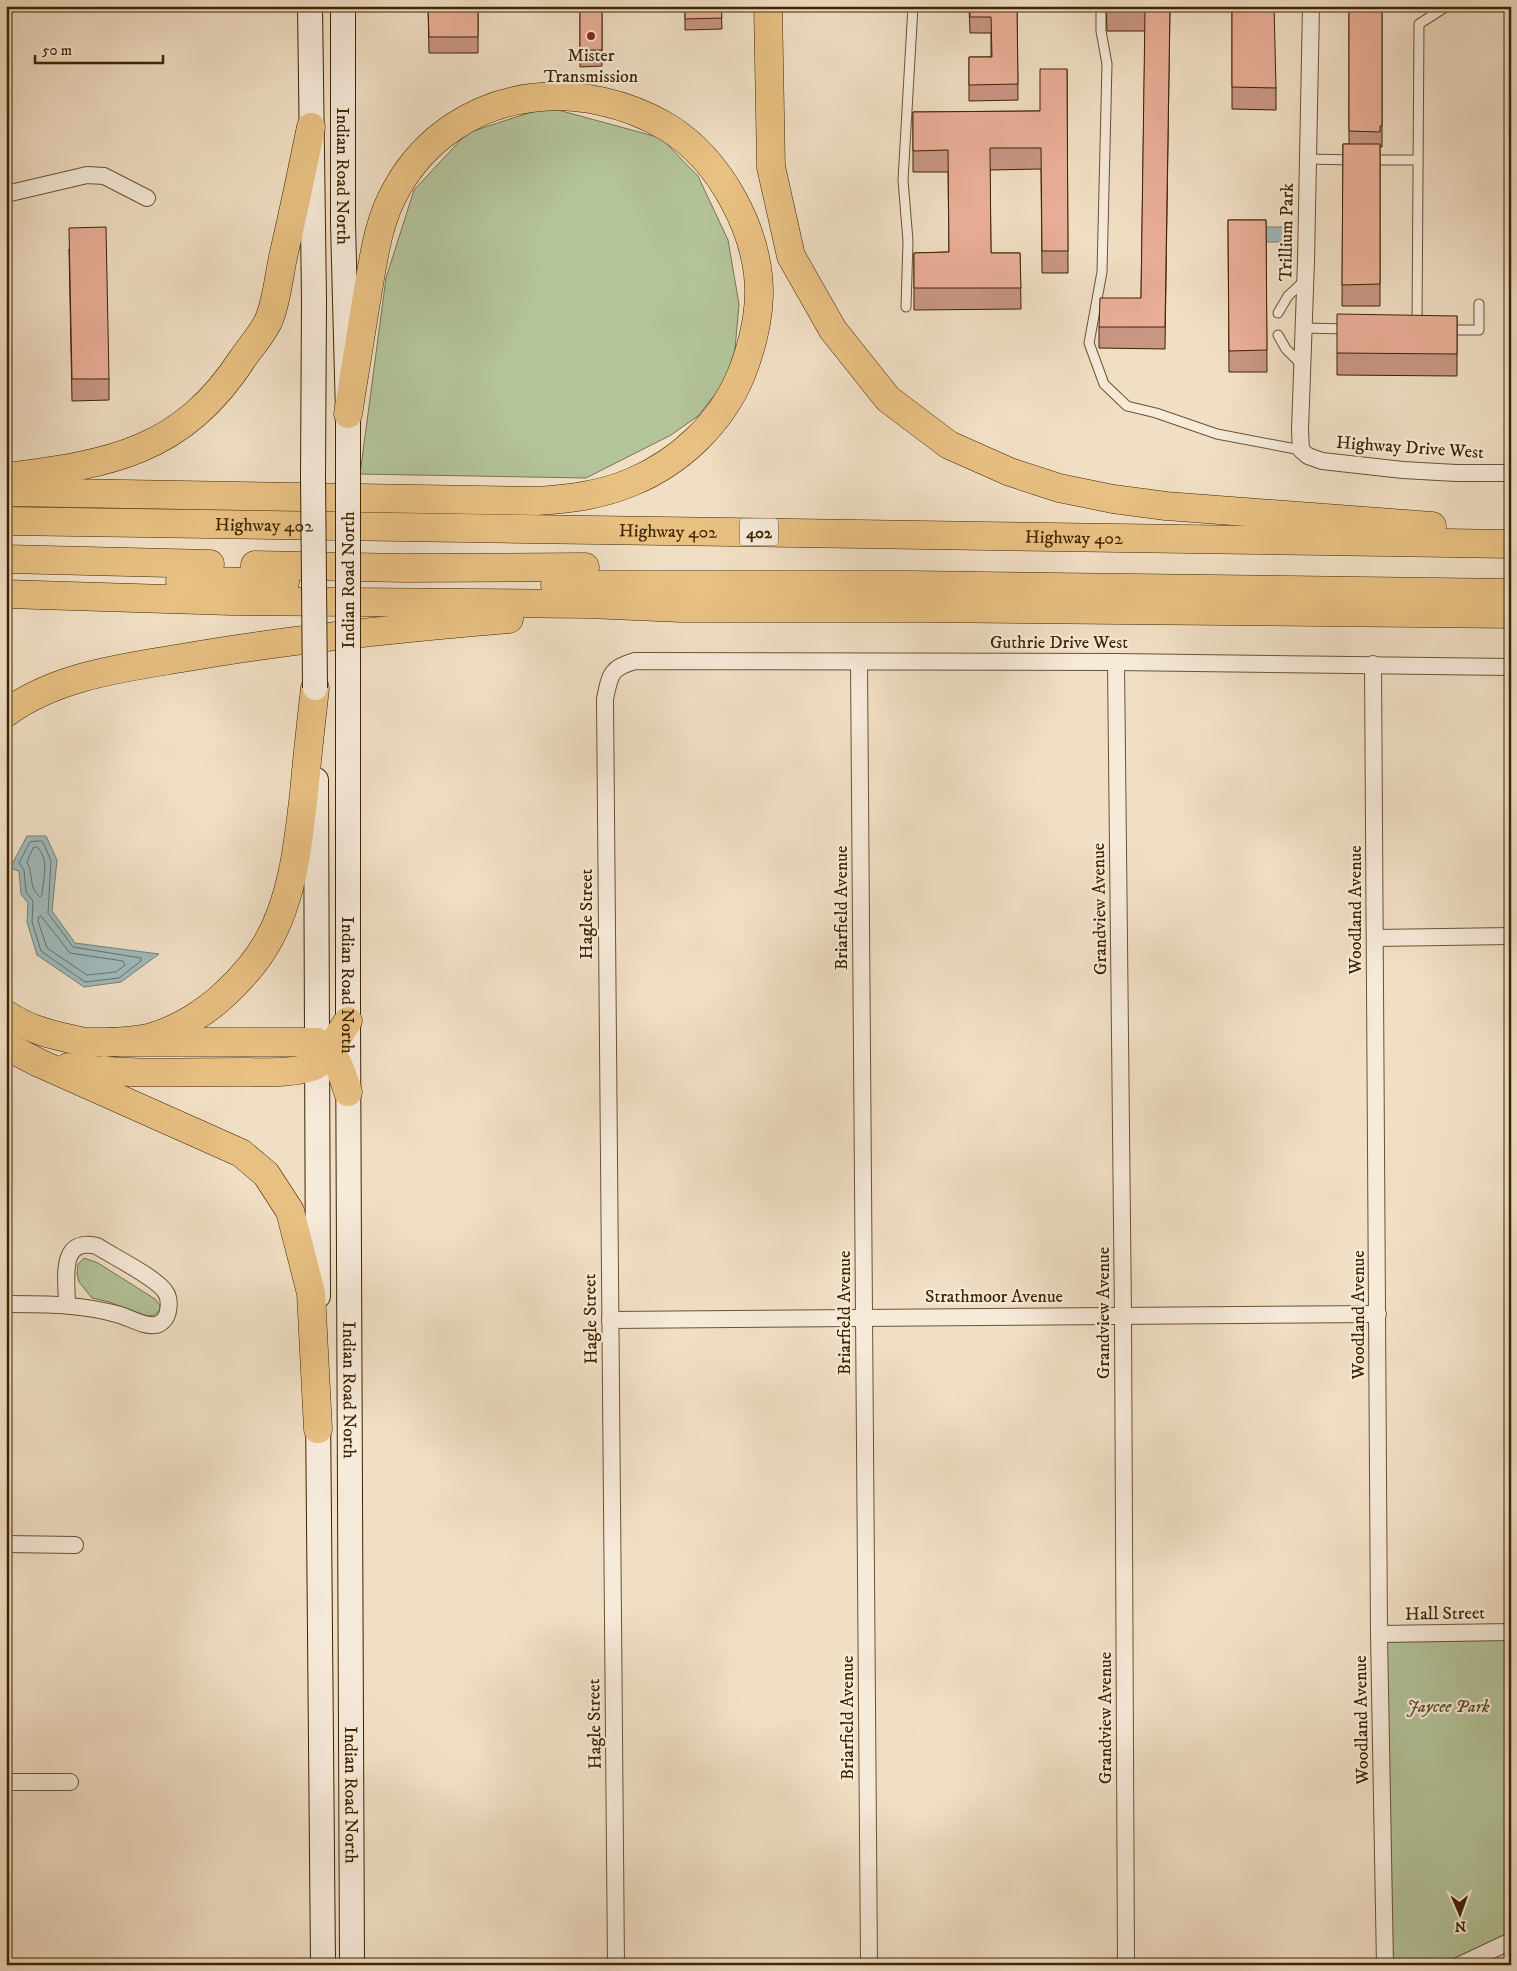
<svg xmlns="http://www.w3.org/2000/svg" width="1517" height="1971" font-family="'IM FELL DW Pica',serif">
  <rect width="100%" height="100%" fill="#f1dfc5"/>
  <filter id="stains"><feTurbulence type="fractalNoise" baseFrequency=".004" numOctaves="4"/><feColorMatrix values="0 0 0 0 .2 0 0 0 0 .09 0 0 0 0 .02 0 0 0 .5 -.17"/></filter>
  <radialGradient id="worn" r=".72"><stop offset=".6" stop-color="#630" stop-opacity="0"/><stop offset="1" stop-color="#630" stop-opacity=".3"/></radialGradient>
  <g fill="#b3c39a" stroke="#78744e">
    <polygon points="547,107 661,138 698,176 728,240 739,304 733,372 698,416 671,435 586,478 360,474 386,278 414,190 467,133"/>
    <polygon points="84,1258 98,1263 155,1299 160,1305 160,1309 155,1315 147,1316 109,1302 92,1298 79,1282 77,1274 78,1264"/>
    <polygon points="1511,1640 1511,1938 1482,1952 1450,1965 1390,1965 1383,1642"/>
  </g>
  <g fill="#9ebabd" stroke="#777e72">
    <rect x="1250" y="227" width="34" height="15"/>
    <polygon points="27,836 46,836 57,860 52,911 75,943 159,954 121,982 84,987 37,955 27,922 28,903 21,894 19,871 10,868"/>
  </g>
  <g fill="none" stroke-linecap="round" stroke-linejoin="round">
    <g stroke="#6e6f60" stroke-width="1">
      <polygon points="41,841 43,842 51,861 48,913 73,947 141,958 141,961 119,978 85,982 41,951 32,922 33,901 26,892 24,870 19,863 30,842"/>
      <path d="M 37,847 C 50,859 43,880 42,895 L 40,897 C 28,888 34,874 27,862 L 33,848 Z"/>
      <polygon points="41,916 70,953 123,961 125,965 116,972 87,975 47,948 38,921 39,917"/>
    </g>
    <defs>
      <g id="lane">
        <polyline points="1101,6 1101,31 1107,64 1102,272 1089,343 1104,384 1127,406 1156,413 1217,434 1301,450"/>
        <polyline points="1308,159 1353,160"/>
        <polyline points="1368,160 1418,160"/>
        <polyline points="906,307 908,241 903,180 913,6"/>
        <polyline points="1278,313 1288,296 1305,280"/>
        <polyline points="1417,325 1419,24 1447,6"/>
        <polyline points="1303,328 1348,329"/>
        <polyline points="1446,330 1479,330 1479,304"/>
        <polyline points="1278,335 1286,349 1302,365"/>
      </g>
      <g id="street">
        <polyline points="1311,6 1306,261 1300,430 1301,450 1308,456 1322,461 1403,470 1456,473 1511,473"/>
        <polyline points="6,194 87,175 104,176 147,198"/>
        <polyline points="859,662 869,1965"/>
        <polyline points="1116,662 1123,1316 1126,1965"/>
        <polyline points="1373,664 1379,1634 1385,1965"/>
        <polyline points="1375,938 1511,936"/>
        <path d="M 6,1304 C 45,1304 82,1304 120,1315 C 130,1318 145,1327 156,1325 C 163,1323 167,1317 168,1311 C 169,1306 169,1298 166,1293 C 159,1279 112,1256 97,1246 C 58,1237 67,1280 67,1305"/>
        <polyline points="610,1320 1378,1314"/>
        <polyline points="6,1544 75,1545"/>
        <polyline points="1379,1634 1511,1632"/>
        <polyline points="6,1782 70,1782"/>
        <path d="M 616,1965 L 605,699 C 610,675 610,668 635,661 L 1116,662 L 1511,667"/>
        <polyline points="1460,1965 1511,1941"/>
      </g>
      <g id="secondary">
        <polyline points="310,6 314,300 313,476"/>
        <path id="s1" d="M 343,6 L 343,224 L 348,414 L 348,479"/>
        <path id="s2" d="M 348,689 L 348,1021 L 352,1965"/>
        <polyline points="316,780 318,1296"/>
        <polyline points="318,1410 323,1965"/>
      </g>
      <g id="highway">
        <polyline points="768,6 771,167 791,256 833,330 888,399 949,445 1010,472 1059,488 1113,499 1166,506 1432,526"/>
        <path d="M 6,477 C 110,464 182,452 243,358 C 252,345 265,331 270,317 C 277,298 279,276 283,257 C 293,214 302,171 311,127"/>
        <path d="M 6,492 L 537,501 C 570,499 601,495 632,482 C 680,462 721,423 741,375 C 751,350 758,323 759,296 C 760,233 721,160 667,127 C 627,103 577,92 531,98 C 475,105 425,138 397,188 C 377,222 373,263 366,302 C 360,339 354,377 348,414"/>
        <path id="s3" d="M 6,521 L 1511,544"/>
        <polyline points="6,559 210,564"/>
        <polyline points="255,565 404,568 585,567"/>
        <polyline points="180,581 285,582"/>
        <polyline points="555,585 913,585 1511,593"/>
        <polyline points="6,594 231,601 588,604 681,608 926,608 1511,614"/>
        <path d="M 6,713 C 56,676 122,668 182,658 C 290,639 400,628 509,619"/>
        <path d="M 6,1014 C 30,1031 57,1036 85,1042 L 317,1042 C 336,1051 342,1073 348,1092"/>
        <path d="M 103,1043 C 119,1041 136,1041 152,1037 C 179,1029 206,1012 226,993 C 242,978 256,962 267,943 C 293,898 298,844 304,793 C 307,758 311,723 315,688"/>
        <polyline points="6,1046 39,1063 241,1153 266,1174 290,1211 311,1293 318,1429"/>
        <path d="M 68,1067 C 124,1075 181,1072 238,1072 C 260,1072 295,1074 314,1066 C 326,1061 340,1032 348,1021"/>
      </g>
    </defs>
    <use href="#lane" stroke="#6a5333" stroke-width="11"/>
    <use href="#street" stroke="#6a5333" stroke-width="18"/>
    <use href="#secondary" stroke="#3d2402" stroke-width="26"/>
    <use href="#highway" stroke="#3d2402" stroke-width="29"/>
    <use href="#lane" stroke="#f6ead9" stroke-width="9"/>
    <use href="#street" stroke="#f6ead9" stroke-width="16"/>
    <use href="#secondary" stroke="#f6ead9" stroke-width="24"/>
    <use href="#highway" stroke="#e8c082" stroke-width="28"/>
    <defs>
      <g id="secondary-bridge">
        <polyline points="313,476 315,688"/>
        <polyline points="348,689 348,479"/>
      </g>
    </defs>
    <use href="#secondary-bridge" stroke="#3d2402" stroke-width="26" stroke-linecap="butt"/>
    <use href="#secondary-bridge" stroke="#f6ead9" stroke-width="24"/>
  </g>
  <g fill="#c99684" stroke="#3d2402">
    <polygon points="428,6 478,6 478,53 429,53"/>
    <polygon points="580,6 602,6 602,66 580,67"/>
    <polygon points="685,6 721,6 722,29 685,30"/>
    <polygon points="969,6 1017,6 1018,100 969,101 969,57 991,57 991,33 970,33"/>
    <polygon points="1106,6 1170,6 1165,349 1099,348 1099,327 1141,298 1145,31 1107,31"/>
    <polygon points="1232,6 1276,88 1276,110 1232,109"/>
    <polygon points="1349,6 1382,6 1382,147 1380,147 1380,306 1342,306 1343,144 1349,144"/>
    <polygon points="1067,69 1068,273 1042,273 1041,169 990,170 991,253 1020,253 1021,309 914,310 914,253 949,252 948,172 913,172 913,112 1040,111"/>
    <polygon points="1228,220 1266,220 1267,372 1229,372"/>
    <polygon points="69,249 109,379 109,400 72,401"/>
    <polygon points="1457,316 1457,376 1337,375 1337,353"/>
  </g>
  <g fill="#eaaf99" stroke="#3d2402">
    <polygon points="428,6 478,6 478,37 429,37"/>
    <rect x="580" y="6" width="22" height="44"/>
    <polygon points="685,6 721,6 722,18 685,19"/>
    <polygon points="970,6 1017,6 1018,84 969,85 969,57 992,57 991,17 970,17"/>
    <polygon points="1107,6 1170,6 1165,327 1099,327 1100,298 1141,298 1145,10 1107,9"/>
    <polygon points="1232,6 1274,6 1276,88 1232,87"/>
    <polygon points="1349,6 1382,6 1382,126 1380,126 1380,132 1349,131"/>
    <polygon points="1040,69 1067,69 1068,251 1042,251 1041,148 990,148 991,253 1020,253 1021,288 914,288 914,253 949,252 948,150 913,151 913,112 1040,111"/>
    <polygon points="1343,144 1380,144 1380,284 1342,285"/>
    <polygon points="1228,220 1266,220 1267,350 1229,351"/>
    <polygon points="106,227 109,379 72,379 69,228"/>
    <polygon points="1337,314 1457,316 1457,354 1337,353"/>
  </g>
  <circle fill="#8f2418" stroke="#f6ead9" stroke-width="2" cx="591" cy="36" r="5"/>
  <g text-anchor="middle" stroke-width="4.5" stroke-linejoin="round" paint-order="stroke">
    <rect fill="#f6ead9" stroke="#745f42" stroke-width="1" x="740" y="518.5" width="38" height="27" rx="4"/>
    <g font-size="16" font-weight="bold" fill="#3d2402">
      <text x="759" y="538">402</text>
    </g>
    <g font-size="18" fill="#3d2402" stroke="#f6ead9">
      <text x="591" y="61">Mister<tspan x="591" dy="21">Transmission</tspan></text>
    </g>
    <g font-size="18" fill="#3d2402" stroke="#f6ead9">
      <text dy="6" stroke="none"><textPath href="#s1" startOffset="170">Indian Road North</textPath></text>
      <text transform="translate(1286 232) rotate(-89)" y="6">Trillium Park</text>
      <text transform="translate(1410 447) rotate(4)" y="6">Highway Drive West</text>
      <text dy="6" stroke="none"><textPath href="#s3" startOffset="258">Highway 402</textPath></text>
      <text dy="6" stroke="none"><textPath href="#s3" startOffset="662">Highway 402</textPath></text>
      <text dy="6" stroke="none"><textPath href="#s3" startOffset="1068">Highway 402</textPath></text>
      <text transform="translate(348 580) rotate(-90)" y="6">Indian Road North</text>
      <text x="1059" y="648">Guthrie Drive West</text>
      <text transform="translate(841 908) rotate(-90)" y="6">Briarfield Avenue</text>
      <text transform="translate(1099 909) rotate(-91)" y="6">Grandview Avenue</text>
      <text transform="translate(1355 910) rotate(-90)" y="6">Woodland Avenue</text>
      <text transform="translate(586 914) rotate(-90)" y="6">Hagle Street</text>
      <text dy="6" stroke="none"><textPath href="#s2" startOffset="296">Indian Road North</textPath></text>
      <text x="994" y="1302">Strathmoor Avenue</text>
      <text transform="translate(844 1313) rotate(-90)" y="6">Briarfield Avenue</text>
      <text transform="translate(1103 1313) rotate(-90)" y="6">Grandview Avenue</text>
      <text transform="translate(1358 1315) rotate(-90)" y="6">Woodland Avenue</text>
      <text transform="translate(590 1319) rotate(-91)" y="6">Hagle Street</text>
      <text dy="6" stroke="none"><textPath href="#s2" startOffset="701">Indian Road North</textPath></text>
      <text transform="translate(1445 1613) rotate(-1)" y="6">Hall Street</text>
      <text transform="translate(847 1718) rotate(-90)" y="6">Briarfield Avenue</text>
      <text transform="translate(1105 1718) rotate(-90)" y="6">Grandview Avenue</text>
      <text transform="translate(1361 1720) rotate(-91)" y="6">Woodland Avenue</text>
      <text transform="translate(594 1724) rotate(-91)" y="6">Hagle Street</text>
      <text dy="6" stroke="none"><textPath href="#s2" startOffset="1106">Indian Road North</textPath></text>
    </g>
    <g font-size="18" font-style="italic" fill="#5a4c28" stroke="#f6ead9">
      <text x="1448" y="1712">Jaycee Park</text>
    </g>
  </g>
  <rect width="1517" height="1971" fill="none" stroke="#f1dfc5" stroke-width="25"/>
  <rect x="8" y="8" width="1502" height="1956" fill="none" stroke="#3d2402" stroke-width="2.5"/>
  <rect x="12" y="12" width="1492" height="1946" fill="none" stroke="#3d2402"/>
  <g transform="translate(1460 1914) rotate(178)" stroke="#f6ead9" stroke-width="4" paint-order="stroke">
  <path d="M0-4L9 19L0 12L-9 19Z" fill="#3d2402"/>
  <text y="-8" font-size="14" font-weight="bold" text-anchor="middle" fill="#3d2402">N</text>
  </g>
  <path d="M35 55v8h128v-8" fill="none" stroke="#3d2402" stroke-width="2.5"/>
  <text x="42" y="55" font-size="15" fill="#3d2402" stroke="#f6ead9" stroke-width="4" paint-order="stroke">50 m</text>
  <rect width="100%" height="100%" filter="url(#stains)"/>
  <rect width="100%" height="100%" fill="url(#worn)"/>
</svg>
